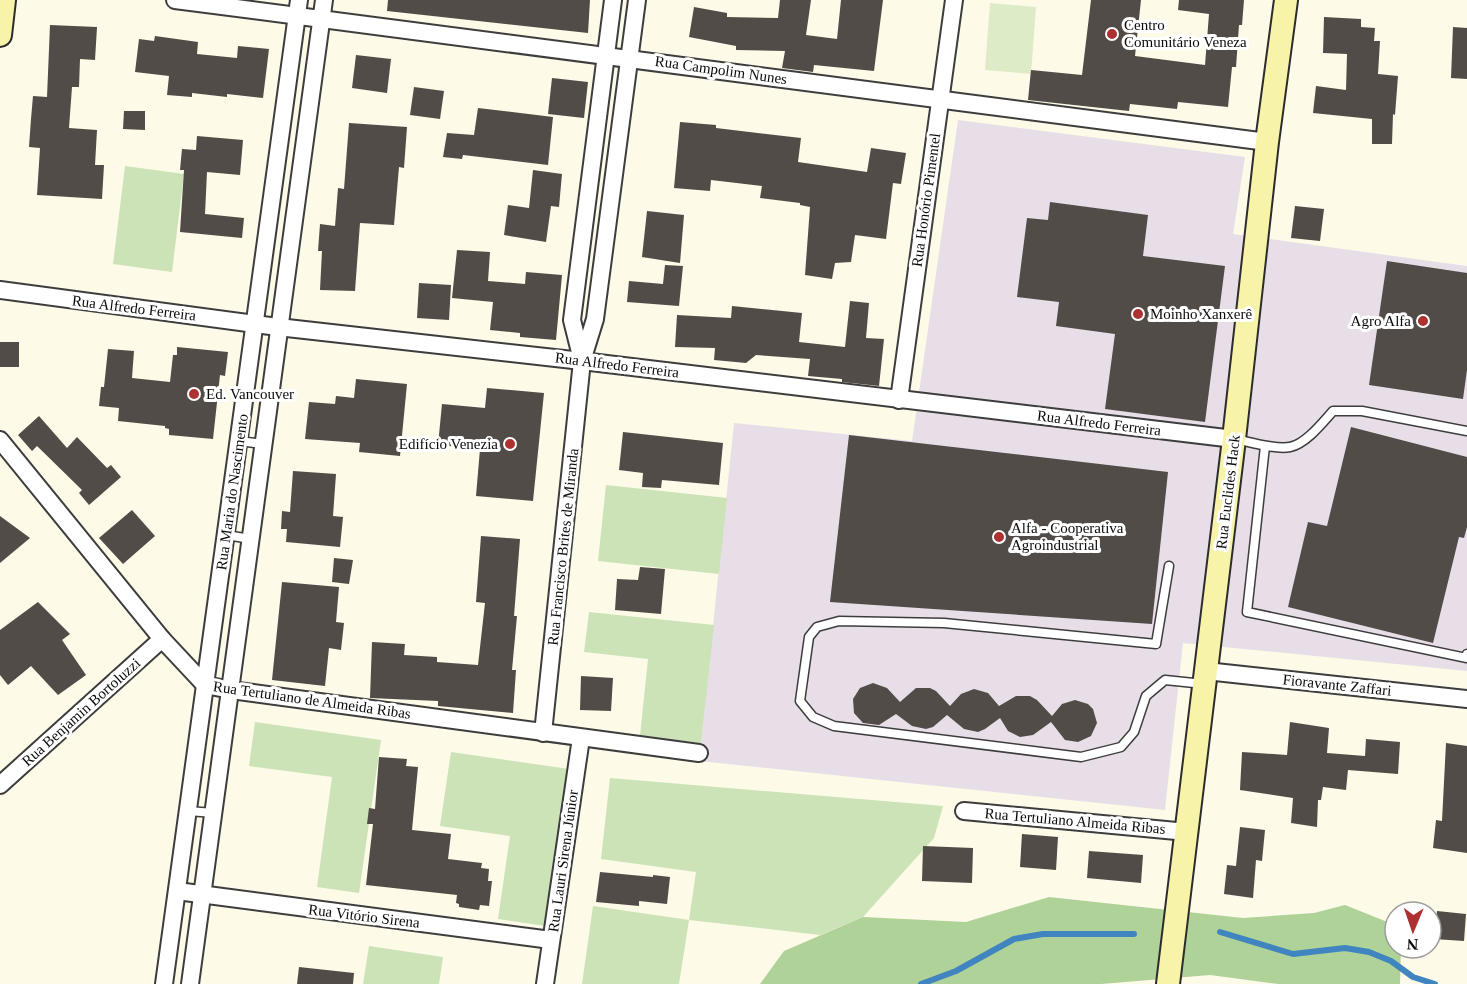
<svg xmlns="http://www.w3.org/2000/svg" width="1467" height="984" font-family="'Times New Roman',serif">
  <rect width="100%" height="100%" fill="#fdfae8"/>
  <polygon fill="#e8dee8" points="958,120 1245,157 1233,234 1467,266 1467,671 1183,643 1165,810 699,761 734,423 912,441"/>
  <g fill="#cbe3b6">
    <polygon points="125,166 184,174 172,272 113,264"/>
    <polygon points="606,485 727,498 719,574 598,561"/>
    <polygon points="589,612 714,625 701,743 640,736 648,659 584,652"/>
    <polygon points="255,722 381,740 359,893 317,887 332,777 249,766"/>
    <polygon points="451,752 569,769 546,926 498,919 510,836 440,826"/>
    <polygon points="610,778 943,806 934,838 863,917 820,935 689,920 679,984 582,984 593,906 689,920 696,872 601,859"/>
    <polygon points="369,946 443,957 439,984 363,984"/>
  </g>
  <polygon fill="#aed297" points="1049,897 1243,918 1314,913 1345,905 1395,925 1395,948 1401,948 1400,984 1278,984 1210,975 1101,984 760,984 784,951 863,917 966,922"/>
  <polygon fill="#ddebc7" points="990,3 1036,7 1031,74 985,70"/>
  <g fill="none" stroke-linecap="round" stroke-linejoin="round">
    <g stroke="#4085c0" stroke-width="6">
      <polyline points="1220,932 1293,954 1345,948 1369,952 1391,961 1413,977 1435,984"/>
      <polyline points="921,984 956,971 1014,939 1043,934 1134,934"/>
    </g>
  </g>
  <g fill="#514c47">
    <polygon points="388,0 590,0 588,33 387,11"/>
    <polygon points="780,0 811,0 806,35 837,39 841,0 883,0 874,71 814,65 813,72 782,68 785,51 736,50 736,46 689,37 694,7 727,13 727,17 778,18"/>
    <polygon points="1091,0 1141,0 1135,56 1205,65 1209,14 1178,10 1179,0 1244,0 1242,25 1239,25 1236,67 1232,67 1228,107 1178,102 1177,109 1130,104 1129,111 1028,100 1031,70 1082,75"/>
    <polygon points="1324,17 1361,19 1361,27 1375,28 1374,41 1380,41 1378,74 1398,76 1395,115 1393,114 1392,144 1372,144 1372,119 1313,113 1316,86 1346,90 1347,54 1323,53"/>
    <polygon points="50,25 97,27 95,60 80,59 79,87 72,87 69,128 97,130 95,165 104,165 102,199 37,195 40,148 29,147 31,119 33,96 47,97"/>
    <polygon points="1453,27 1467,28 1467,79 1451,78"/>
    <polygon points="155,36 198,42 197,54 237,58 238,46 269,49 263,98 227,94 227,97 192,93 192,97 167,95 169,76 135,72 139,39 154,41"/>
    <polygon points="356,55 391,59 387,93 352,88"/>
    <polygon points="552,78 588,82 584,118 548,114"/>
    <polygon points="414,87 444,91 440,119 410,115"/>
    <polygon points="478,108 553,117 548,165 463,155 462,159 443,157 447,133 474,135"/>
    <polygon points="124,111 145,111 145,130 123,129"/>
    <polygon points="680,122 716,125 716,128 801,138 798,162 867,172 871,148 906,153 901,184 893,183 886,239 855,235 851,262 835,263 832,279 805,275 810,207 800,205 800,203 760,198 762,186 711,180 710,191 674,188"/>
    <polygon points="349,123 407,127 404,168 399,167 394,225 360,223 355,291 320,290 322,251 318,251 320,224 335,226 338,188 344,189"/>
    <polygon points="197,136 243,140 240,175 207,172 205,214 244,218 242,238 180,232 184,170 180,170 182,149 196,150"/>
    <polygon points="533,170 562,174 559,207 551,206 546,242 504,235 508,205 529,208"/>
    <polygon points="1050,202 1148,215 1143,256 1225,266 1205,422 1105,409 1115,334 1056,326 1059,302 1017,297 1027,218 1048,220"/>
    <polygon points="1295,206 1324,209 1320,241 1291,238"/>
    <polygon points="647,211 684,215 680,263 642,257"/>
    <polygon points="457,250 490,252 488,281 525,284 526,272 562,275 556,340 520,337 520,333 490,330 493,302 452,298"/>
    <polygon points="1387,261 1467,273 1467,370 1463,399 1369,385"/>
    <polygon points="665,265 683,266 679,306 627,302 629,281 663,284"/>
    <polygon points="419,283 451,285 449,320 417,318"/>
    <polygon points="850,301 869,303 866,338 884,339 879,386 842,382 842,379 808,376 810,359 756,355 746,363 714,360 715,348 675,347 677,315 731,318 732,306 802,313 799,342 845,347"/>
    <rect x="0" y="342" width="19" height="25"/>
    <polygon points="177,347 228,352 225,376 220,375 213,439 169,435 169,429 165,428 165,426 118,421 119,408 99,406 101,387 104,387 108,349 134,351 132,378 170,382 173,355 177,355"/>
    <polygon points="356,379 407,384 400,456 359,452 360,443 305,439 309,402 335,404 336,396 354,398"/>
    <polygon points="487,388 544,393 533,501 476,496 480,449 438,445 442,404 485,408"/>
    <polygon points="39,416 67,448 77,437 107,468 111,465 121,477 89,505 79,493 82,490 37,446 32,451 18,435"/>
    <polygon points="1351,427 1467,457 1467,527 1464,538 1459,537 1433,643 1288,607 1308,522 1327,526"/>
    <polygon points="623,432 723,443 719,485 662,480 661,488 642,487 643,473 619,470"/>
    <polygon points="849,435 1168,472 1152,624 830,602"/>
    <polygon points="293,471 336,474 333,516 343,517 340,547 286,542 287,529 281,529 282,511 290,512"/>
    <polygon points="132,510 155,536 123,564 99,538"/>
    <polygon points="0,516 30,538 0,563"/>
    <polygon points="481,536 520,539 514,616 517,616 512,670 516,670 513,713 438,706 438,701 370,698 372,642 405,644 404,655 437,657 437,662 478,665 485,603 476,602"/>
    <polygon points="334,558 353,560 349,584 332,582"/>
    <polygon points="640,567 665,569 661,614 615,610 617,579 638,580"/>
    <polygon points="282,582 339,587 336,622 344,623 341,650 329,648 325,686 272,680"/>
    <polygon points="38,602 70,634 62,640 86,675 58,695 31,666 8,685 0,675 0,630"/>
    <polygon points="581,676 613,678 611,711 580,710"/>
    <polygon points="873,683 887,688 900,702 916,688 930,688 936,691 950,706 961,694 974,689 988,693 999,706 1016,696 1030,696 1037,700 1052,716 1062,704 1075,700 1088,704 1093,709 1097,723 1091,736 1078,742 1065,740 1051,722 1033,735 1020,737 1008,731 1000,718 985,729 978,732 964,729 947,715 933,727 926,729 912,726 896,714 879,725 863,723 854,713 853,699 860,688"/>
    <polygon points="1290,722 1329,728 1327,753 1365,756 1366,739 1400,742 1398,774 1348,770 1346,790 1323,787 1321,800 1318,800 1317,827 1291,823 1293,798 1240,790 1242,752 1287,755"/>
    <polygon points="1446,743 1467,746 1467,853 1433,848 1436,820 1442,821"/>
    <polygon points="379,757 407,759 406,766 418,767 412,830 451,834 448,859 482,863 481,868 489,869 488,881 492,881 489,906 480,905 479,910 459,907 459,904 456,903 457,895 366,885 373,824 367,824 369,808 375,809"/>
    <polygon points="1240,827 1265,830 1262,861 1256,860 1253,898 1224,894 1227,865 1236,866"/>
    <polygon points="1022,834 1058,837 1056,870 1020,867"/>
    <polygon points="923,846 973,848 972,883 922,881"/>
    <polygon points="1089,851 1143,855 1141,883 1087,878"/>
    <polygon points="600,872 653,877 653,875 670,877 667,904 639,901 639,906 596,902"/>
    <polygon points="1437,911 1466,914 1464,941 1434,939"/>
    <polygon points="299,967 354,973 353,984 297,984"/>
  </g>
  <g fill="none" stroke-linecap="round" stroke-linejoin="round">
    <defs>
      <g id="lane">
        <path d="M 1235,439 C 1250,442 1276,450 1290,447 C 1306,444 1323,422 1333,411 L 1362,411 L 1467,431"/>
        <polyline points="239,441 263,444"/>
        <polyline points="1265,446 1247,612 1467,658 1467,654"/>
        <polyline points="226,535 251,539"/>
        <polyline points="1169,566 1156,644 944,623 839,621 817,627 809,637 800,701 813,717 834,726 1081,757 1121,747 1134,732 1146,696 1165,680 1204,684"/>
        <polyline points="188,811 214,813"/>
      </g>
      <g id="street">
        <polyline points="175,0 1267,142"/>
        <polyline points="0,290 278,327 582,361 1234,439"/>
        <polyline points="582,360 572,320 613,0"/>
        <polyline points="899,400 954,0"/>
        <polyline points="0,440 162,639 205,685 231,690 699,753"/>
        <polyline points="1206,671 1467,699"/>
        <polyline points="543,733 582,361 595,319 637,0"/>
        <polyline points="0,785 162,639"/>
        <polyline points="964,811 1187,832"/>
        <polyline points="177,891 551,940"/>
        <polyline points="164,984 299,0"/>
        <polyline points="190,984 324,0"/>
        <polyline points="545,984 581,738"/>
      </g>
      <g id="secondary">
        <polyline points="0,35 4,0"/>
        <polyline points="1168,984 1234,439 1267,142 1286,0"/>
      </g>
    </defs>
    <use href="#lane" stroke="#3d3d3d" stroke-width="11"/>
    <use href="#street" stroke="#3d3d3d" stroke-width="20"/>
    <use href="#secondary" stroke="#2c2c2c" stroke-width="26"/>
    <use href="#lane" stroke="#fff" stroke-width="8"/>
    <use href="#street" stroke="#fff" stroke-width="16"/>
    <use href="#secondary" stroke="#f7f4a9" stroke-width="22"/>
  </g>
  <g fill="#ac3130" stroke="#fff" stroke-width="2">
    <circle cx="1112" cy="34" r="6"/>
    <circle cx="1138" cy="314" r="6"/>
    <circle cx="1423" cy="321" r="6"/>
    <circle cx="194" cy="394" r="6"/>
    <circle cx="510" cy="444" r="6"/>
    <circle cx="999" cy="537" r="6"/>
  </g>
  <g text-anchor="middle" stroke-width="6" stroke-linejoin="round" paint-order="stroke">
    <g font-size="15" fill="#0a0a0a" stroke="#fff" text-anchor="start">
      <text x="1124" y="30">Centro<tspan x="1124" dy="17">Comunitário Veneza</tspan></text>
      <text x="1150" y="319">Moinho Xanxerê</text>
      <text x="1411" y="326" text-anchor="end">Agro Alfa</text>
      <text x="206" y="399">Ed. Vancouver</text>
      <text x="498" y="449" text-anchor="end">Edifício Venezia</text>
      <text x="1011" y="533">Alfa - Cooperativa<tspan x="1011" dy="17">Agroindustrial</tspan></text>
    </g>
    <g font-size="15" fill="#0a0a0a" stroke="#fff">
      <text transform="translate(721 70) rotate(8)" y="5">Rua Campolim Nunes</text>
      <text transform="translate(926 200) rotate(-82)" y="5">Rua Honório Pimentel</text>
      <text transform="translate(134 308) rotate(7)" y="5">Rua Alfredo Ferreira</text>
      <text transform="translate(617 365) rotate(7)" y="5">Rua Alfredo Ferreira</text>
      <text transform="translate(1099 423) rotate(7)" y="5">Rua Alfredo Ferreira</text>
      <text transform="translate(232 492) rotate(-82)" y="5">Rua Maria do Nascimento</text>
      <text transform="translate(1228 492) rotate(-83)" y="5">Rua Euclides Hack</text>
      <text transform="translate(563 547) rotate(-84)" y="5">Rua Francisco Brites de Miranda</text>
      <text transform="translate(1337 685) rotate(6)" y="5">Fioravante Zaffari</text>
      <text transform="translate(312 700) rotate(8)" y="5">Rua Tertuliano de Almeida Ribas</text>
      <text transform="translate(81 712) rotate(-42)" y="5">Rua Benjamin Bortoluzzi</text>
      <text transform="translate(1075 821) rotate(5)" y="5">Rua Tertuliano Almeida Ribas</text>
      <text transform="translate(563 861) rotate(-82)" y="5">Rua Lauri Sirena Júnior</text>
      <text transform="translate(364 916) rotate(7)" y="5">Rua Vitório Sirena</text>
    </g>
  </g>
  <g transform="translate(1413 930) rotate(182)"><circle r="28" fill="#ffffff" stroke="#9d9d9d" stroke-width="1.5"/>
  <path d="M0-4.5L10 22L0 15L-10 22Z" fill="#ac3130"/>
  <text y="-9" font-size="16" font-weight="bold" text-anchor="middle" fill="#0a0a0a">N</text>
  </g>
</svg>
